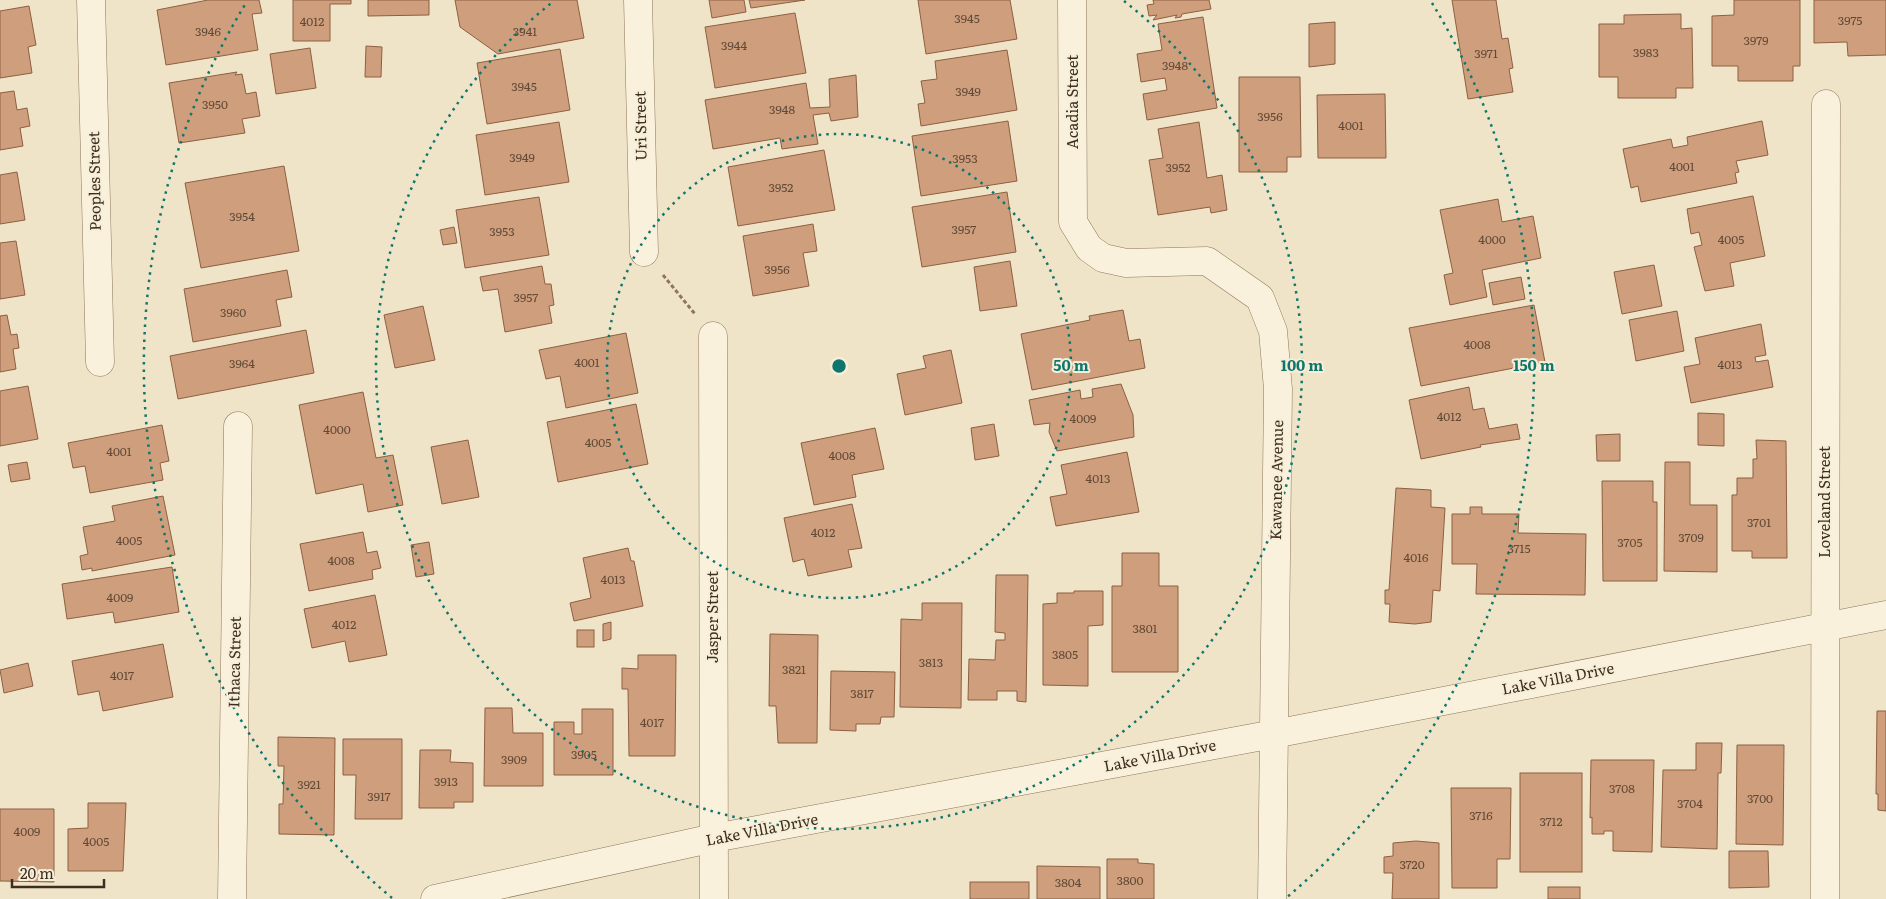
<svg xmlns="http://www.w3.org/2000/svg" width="1886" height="899" font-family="Literata,serif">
  <rect width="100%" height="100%" fill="#f0e4c8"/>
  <g fill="#cf9f7d" stroke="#8d5f41">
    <polygon points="208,0 259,0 262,13 252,14 258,50 166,65 157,10"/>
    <polygon points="293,0 351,0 351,4 330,4 330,41 293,41"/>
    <polygon points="368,0 429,0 429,15 368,16"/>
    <polygon points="455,0 577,0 584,38 498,54 460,27"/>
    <polygon points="709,0 744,0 746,12 712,18"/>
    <polygon points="749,0 805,0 751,8"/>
    <polygon points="918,0 1010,0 1017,39 926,54"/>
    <polygon points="1153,0 1209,0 1211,9 1182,14 1181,17 1175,18 1177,15 1153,20 1157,15 1149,16 1147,5 1154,4"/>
    <polygon points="1452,0 1496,0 1502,39 1508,38 1513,68 1509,69 1513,92 1468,99"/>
    <polygon points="1734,0 1800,0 1800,66 1793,66 1793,81 1738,81 1738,66 1712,66 1712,16 1734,15"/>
    <polygon points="1814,0 1886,0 1886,55 1848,56 1847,42 1814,43"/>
    <polygon points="29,6 36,45 28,47 32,73 0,78 0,11"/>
    <polygon points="795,13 806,73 715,88 705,27"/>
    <polygon points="1681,14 1681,29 1692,28 1693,88 1676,88 1676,98 1618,98 1618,77 1599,77 1599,24 1624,24 1624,15"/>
    <polygon points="1203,17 1217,108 1147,120 1143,94 1167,90 1165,78 1141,82 1137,54 1162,50 1158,24"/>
    <polygon points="1335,22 1335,64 1309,67 1309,24"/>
    <polygon points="366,46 382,47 381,77 365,77"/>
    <polygon points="310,48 316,88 276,94 270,54"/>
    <polygon points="560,49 570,110 487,124 477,63"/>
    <polygon points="1007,50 1017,110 921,126 918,104 925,103 921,81 937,79 935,61"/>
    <polygon points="237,72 235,75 242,74 246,94 256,92 260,116 242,119 245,133 179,143 169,83"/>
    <polygon points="856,75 858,117 831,121 829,113 813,115 818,144 782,149 780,138 713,149 705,100 806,83 810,108 830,107 829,79"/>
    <polygon points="1239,77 1300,77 1301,157 1287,157 1287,172 1239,172"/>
    <polygon points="14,91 17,110 27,108 30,126 20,128 23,146 0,150 0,93"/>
    <polygon points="1385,94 1386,158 1318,158 1317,95"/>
    <polygon points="1008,121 1017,181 921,196 912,136"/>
    <polygon points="1762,121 1768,155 1736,161 1739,172 1735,173 1737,183 1641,202 1638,186 1631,188 1623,149 1671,139 1673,148 1688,145 1687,137"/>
    <polygon points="559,122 569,182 485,195 476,135"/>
    <polygon points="1199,122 1207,178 1222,175 1227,210 1211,213 1210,207 1158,215 1149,160 1163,158 1158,129"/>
    <polygon points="824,150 835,210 738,226 728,167"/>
    <polygon points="284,166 299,251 201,268 185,183"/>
    <polygon points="17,172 25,220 0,224 0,175"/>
    <polygon points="1007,192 1016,252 922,267 912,207"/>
    <polygon points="1753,196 1765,256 1730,263 1734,286 1705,291 1694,247 1702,245 1699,232 1691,234 1687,209"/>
    <polygon points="539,197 549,255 465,268 456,210"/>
    <polygon points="1498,199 1502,222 1533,216 1541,258 1482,270 1487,297 1450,305 1444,275 1453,273 1440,210"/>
    <polygon points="813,224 817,251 803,253 809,286 753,296 743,236"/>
    <polygon points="454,227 457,243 443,245 440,230"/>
    <polygon points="16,241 25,295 0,299 0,243"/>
    <polygon points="1010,261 1017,306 980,311 974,267"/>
    <polygon points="1654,265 1662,306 1622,314 1614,272"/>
    <polygon points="542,266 545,284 551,284 554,305 549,306 552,323 505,332 498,289 483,291 480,277"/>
    <polygon points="287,270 292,297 276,300 281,326 193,342 184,289"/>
    <polygon points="1521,277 1525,299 1493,305 1489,283"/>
    <polygon points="1534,305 1545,362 1421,386 1409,328"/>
    <polygon points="423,306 435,360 395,368 384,315"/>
    <polygon points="1123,310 1129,341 1140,339 1145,368 1032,390 1021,334 1090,320 1089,316"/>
    <polygon points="1677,311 1684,351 1636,361 1629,320"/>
    <polygon points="7,315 11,335 17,334 19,348 13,349 16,369 0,372 0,316"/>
    <polygon points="1761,324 1766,355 1755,357 1756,362 1768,360 1773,387 1691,403 1684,367 1700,364 1695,338"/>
    <polygon points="306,330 314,373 178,399 170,356"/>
    <polygon points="626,333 638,393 566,408 560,376 546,379 539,350"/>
    <polygon points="951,350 962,403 905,415 897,374 926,368 923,356"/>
    <polygon points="1121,384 1133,415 1134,437 1057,451 1049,432 1050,423 1034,425 1029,400 1080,390 1081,399 1093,397 1092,389"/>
    <polygon points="28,386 38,439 0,446 0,391"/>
    <polygon points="1469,387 1473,410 1484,408 1489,429 1517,424 1520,439 1480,445 1481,447 1421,459 1409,400"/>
    <polygon points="363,392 376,458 393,455 403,505 368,512 363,484 316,494 299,405"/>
    <polygon points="636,404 648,464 558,482 547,422"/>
    <polygon points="1698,413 1724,414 1724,446 1698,445"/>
    <polygon points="994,424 999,456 975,460 971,428"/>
    <polygon points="162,425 169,461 160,463 163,480 90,493 85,466 73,468 68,443"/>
    <polygon points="875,428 884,469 852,475 856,497 814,505 801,443"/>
    <polygon points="1620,434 1620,461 1597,461 1596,435"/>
    <polygon points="468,440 479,497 442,504 431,447"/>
    <polygon points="1756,440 1786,441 1787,558 1752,558 1752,551 1732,551 1732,495 1737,495 1737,478 1753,478 1753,459 1757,459"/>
    <polygon points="1127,452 1139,512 1056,526 1050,497 1067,494 1061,465"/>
    <polygon points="27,462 30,479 11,482 8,465"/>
    <polygon points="1665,462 1690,462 1690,505 1717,505 1717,572 1664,571"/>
    <polygon points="1602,481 1653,481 1653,502 1657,502 1657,581 1603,581"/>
    <polygon points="1396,488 1431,490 1431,507 1445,508 1440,591 1433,590 1431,622 1415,624 1389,622 1390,604 1385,604 1385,590 1389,590"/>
    <polygon points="163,496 175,555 92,571 92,568 82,570 80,556 88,554 83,527 115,521 112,506"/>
    <polygon points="852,504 862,548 848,550 852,567 808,576 804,559 793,562 784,518"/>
    <polygon points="1470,507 1482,507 1482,514 1519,514 1518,533 1586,534 1585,595 1476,594 1477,564 1452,564 1452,514 1470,514"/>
    <polygon points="363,532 367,553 377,551 381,568 372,570 373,579 309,591 300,544"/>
    <polygon points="429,542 434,574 416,577 411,545"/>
    <polygon points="628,548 631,561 634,561 643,606 574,621 570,603 591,598 583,558"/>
    <polygon points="1122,553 1159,553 1159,586 1178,586 1178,672 1112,672 1112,586 1122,586"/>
    <polygon points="172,567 179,612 115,623 113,612 67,619 62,584"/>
    <polygon points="996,575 1028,575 1026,702 1017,701 1017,691 997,691 997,700 968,700 969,659 995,660 996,640 1005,640 1005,633 995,632"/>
    <polygon points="1074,591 1103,591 1103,625 1088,626 1088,686 1043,685 1043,604 1057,603 1057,593 1074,593"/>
    <polygon points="375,595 387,655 349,662 345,641 312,648 304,609"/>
    <polygon points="922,603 962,603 961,708 900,707 901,619 922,620"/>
    <polygon points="611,622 611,639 603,641 603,624"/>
    <rect x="577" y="630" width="17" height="17"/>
    <polygon points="770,634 818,635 817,743 778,743 776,706 769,706"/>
    <polygon points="163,644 173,697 103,711 99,691 78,695 72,661"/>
    <polygon points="638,655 676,655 675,756 629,756 628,689 622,689 622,668 638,669"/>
    <polygon points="28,663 33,686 4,693 0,670"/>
    <polygon points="831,671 895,672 894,717 881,717 880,724 856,724 856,731 830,730"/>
    <polygon points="485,708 512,708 513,733 543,733 543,786 484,786"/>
    <polygon points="582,709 613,709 613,775 554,775 554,722 574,722 574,734 582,734"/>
    <polygon points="1877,711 1886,711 1886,811 1878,810 1878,794 1876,794"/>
    <polygon points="278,737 335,738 334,835 279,834 279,804 283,804 284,766 278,766"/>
    <polygon points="343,739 402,739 402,819 355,819 356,775 343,775"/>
    <polygon points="1696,743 1722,743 1721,773 1718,773 1717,849 1661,847 1663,770 1696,770"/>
    <polygon points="1737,745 1784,745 1783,845 1736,844"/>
    <polygon points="420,750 451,750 450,762 473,763 473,802 454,802 454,808 419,808"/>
    <polygon points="1591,760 1654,760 1652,852 1613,851 1613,831 1604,831 1604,834 1592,834 1592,817 1590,818"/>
    <rect x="1520" y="773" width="62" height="99"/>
    <polygon points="1451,788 1511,788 1510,859 1497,859 1497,888 1452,888"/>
    <polygon points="88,803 126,803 123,871 68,871 68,829 88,828"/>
    <polygon points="0,809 54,809 54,882 0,881"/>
    <polygon points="1416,841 1439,843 1439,899 1392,899 1393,873 1384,873 1384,857 1393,856 1393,843"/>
    <polygon points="1729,851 1768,851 1769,887 1729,888"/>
    <polygon points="1107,859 1138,859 1138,863 1154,864 1154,899 1107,899"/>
    <polygon points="1037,866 1100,867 1100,899 1037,899"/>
    <rect x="970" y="882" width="59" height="17"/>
    <rect x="1548" y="887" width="32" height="12"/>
  </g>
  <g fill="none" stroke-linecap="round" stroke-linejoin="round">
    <defs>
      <g id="minor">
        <polyline points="91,0 100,362"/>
        <polyline points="638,0 644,252"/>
        <polyline points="1072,0 1073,222 1089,248 1103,258 1126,263 1207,261 1260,298 1273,331 1278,389 1272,899"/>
        <polyline points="713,336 714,899"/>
        <polyline points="232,899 238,426"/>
        <polyline points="435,899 714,838 1274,734 1886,615"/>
        <polyline points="1825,899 1826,104"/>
      </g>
    </defs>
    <use href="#minor" stroke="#8d765c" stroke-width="29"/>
    <polyline stroke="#8d765c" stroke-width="3" stroke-dasharray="4 2.5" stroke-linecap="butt" points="663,275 695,314"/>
    <use href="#minor" stroke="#faf1dc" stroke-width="28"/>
  </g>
  <g fill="none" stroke="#0f766e" stroke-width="2.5" stroke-dasharray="2.5 5">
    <circle cx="839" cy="366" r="232"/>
    <path d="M1124 1A463 463 0 1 1 554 1"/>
    <path d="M392 898A695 695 0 0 1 246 3M1432 3A695 695 0 0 1 1286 898"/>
  </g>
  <g text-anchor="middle" stroke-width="4" stroke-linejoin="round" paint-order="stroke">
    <g font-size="12" fill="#624a37">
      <text x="967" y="23">3945</text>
      <text x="1850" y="25">3975</text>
      <text x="312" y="26">4012</text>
      <text x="208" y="36">3946</text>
      <text x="525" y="36">3941</text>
      <text x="1756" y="45">3979</text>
      <text x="734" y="50">3944</text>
      <text x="1646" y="57">3983</text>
      <text x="1486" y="58">3971</text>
      <text x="1175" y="70">3948</text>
      <text x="524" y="91">3945</text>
      <text x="968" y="96">3949</text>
      <text x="215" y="109">3950</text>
      <text x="782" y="114">3948</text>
      <text x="1270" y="121">3956</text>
      <text x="1351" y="130">4001</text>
      <text x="522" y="162">3949</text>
      <text x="965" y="163">3953</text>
      <text x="1682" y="171">4001</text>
      <text x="1178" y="172">3952</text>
      <text x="781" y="192">3952</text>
      <text x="242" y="221">3954</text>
      <text x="964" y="234">3957</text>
      <text x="502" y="236">3953</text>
      <text x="1492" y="244">4000</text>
      <text x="1731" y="244">4005</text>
      <text x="777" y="274">3956</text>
      <text x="526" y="302">3957</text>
      <text x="233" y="317">3960</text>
      <text x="1477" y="349">4008</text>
      <text x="587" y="367">4001</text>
      <text x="242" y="368">3964</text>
      <text x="1730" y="369">4013</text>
      <text x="1449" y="421">4012</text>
      <text x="1083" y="423">4009</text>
      <text x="337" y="434">4000</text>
      <text x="598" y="447">4005</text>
      <text x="119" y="456">4001</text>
      <text x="842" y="460">4008</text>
      <text x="1098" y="483">4013</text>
      <text x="1759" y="527">3701</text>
      <text x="823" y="537">4012</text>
      <text x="1691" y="542">3709</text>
      <text x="129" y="545">4005</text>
      <text x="1630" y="547">3705</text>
      <text x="1519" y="553">3715</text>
      <text x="1416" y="562">4016</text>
      <text x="341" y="565">4008</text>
      <text x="613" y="584">4013</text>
      <text x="120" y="602">4009</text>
      <text x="344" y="629">4012</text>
      <text x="1145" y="633">3801</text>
      <text x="1065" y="659">3805</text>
      <text x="931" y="667">3813</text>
      <text x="794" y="674">3821</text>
      <text x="122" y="680">4017</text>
      <text x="862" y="698">3817</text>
      <text x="652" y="727">4017</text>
      <text x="584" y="759">3905</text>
      <text x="514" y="764">3909</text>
      <text x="446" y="786">3913</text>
      <text x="309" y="789">3921</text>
      <text x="1622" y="793">3708</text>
      <text x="379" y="801">3917</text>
      <text x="1760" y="803">3700</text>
      <text x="1690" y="808">3704</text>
      <text x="1481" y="820">3716</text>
      <text x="1551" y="826">3712</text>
      <text x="27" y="836">4009</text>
      <text x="96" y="846">4005</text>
      <text x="1412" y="869">3720</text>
      <text x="1130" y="885">3800</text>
      <text x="1068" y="887">3804</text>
    </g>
    <g font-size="15" fill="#3d2e20" stroke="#f7eed8">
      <text transform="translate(1073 102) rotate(-90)" y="5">Acadia Street</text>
      <text transform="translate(641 126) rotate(-91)" y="5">Uri Street</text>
      <text transform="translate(95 181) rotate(-91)" y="5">Peoples Street</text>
      <text transform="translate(1277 480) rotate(-89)" y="5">Kawanee Avenue</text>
      <text transform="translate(1825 502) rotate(-90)" y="5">Loveland Street</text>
      <text transform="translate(713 617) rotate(-90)" y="5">Jasper Street</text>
      <text transform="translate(235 662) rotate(-89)" y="5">Ithaca Street</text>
      <text transform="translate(1558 679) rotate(-11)" y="5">Lake Villa Drive</text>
      <text transform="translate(1160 756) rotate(-11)" y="5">Lake Villa Drive</text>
      <text transform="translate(762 830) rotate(-11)" y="5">Lake Villa Drive</text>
    </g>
  </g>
  <circle cx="839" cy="366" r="8" fill="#0f766e" stroke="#f7eed8" stroke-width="2.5"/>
  <g font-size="15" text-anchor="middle" font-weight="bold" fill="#0f766e" stroke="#f7eed8" stroke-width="4" stroke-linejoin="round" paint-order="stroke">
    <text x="1071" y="371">50 m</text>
    <text x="1302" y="371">100 m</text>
    <text x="1534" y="371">150 m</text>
  </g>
  <path d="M12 879v8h92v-8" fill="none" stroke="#3d2e20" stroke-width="2.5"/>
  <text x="20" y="879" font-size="15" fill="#3d2e20" stroke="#f7eed8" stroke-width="4" paint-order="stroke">20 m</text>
</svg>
